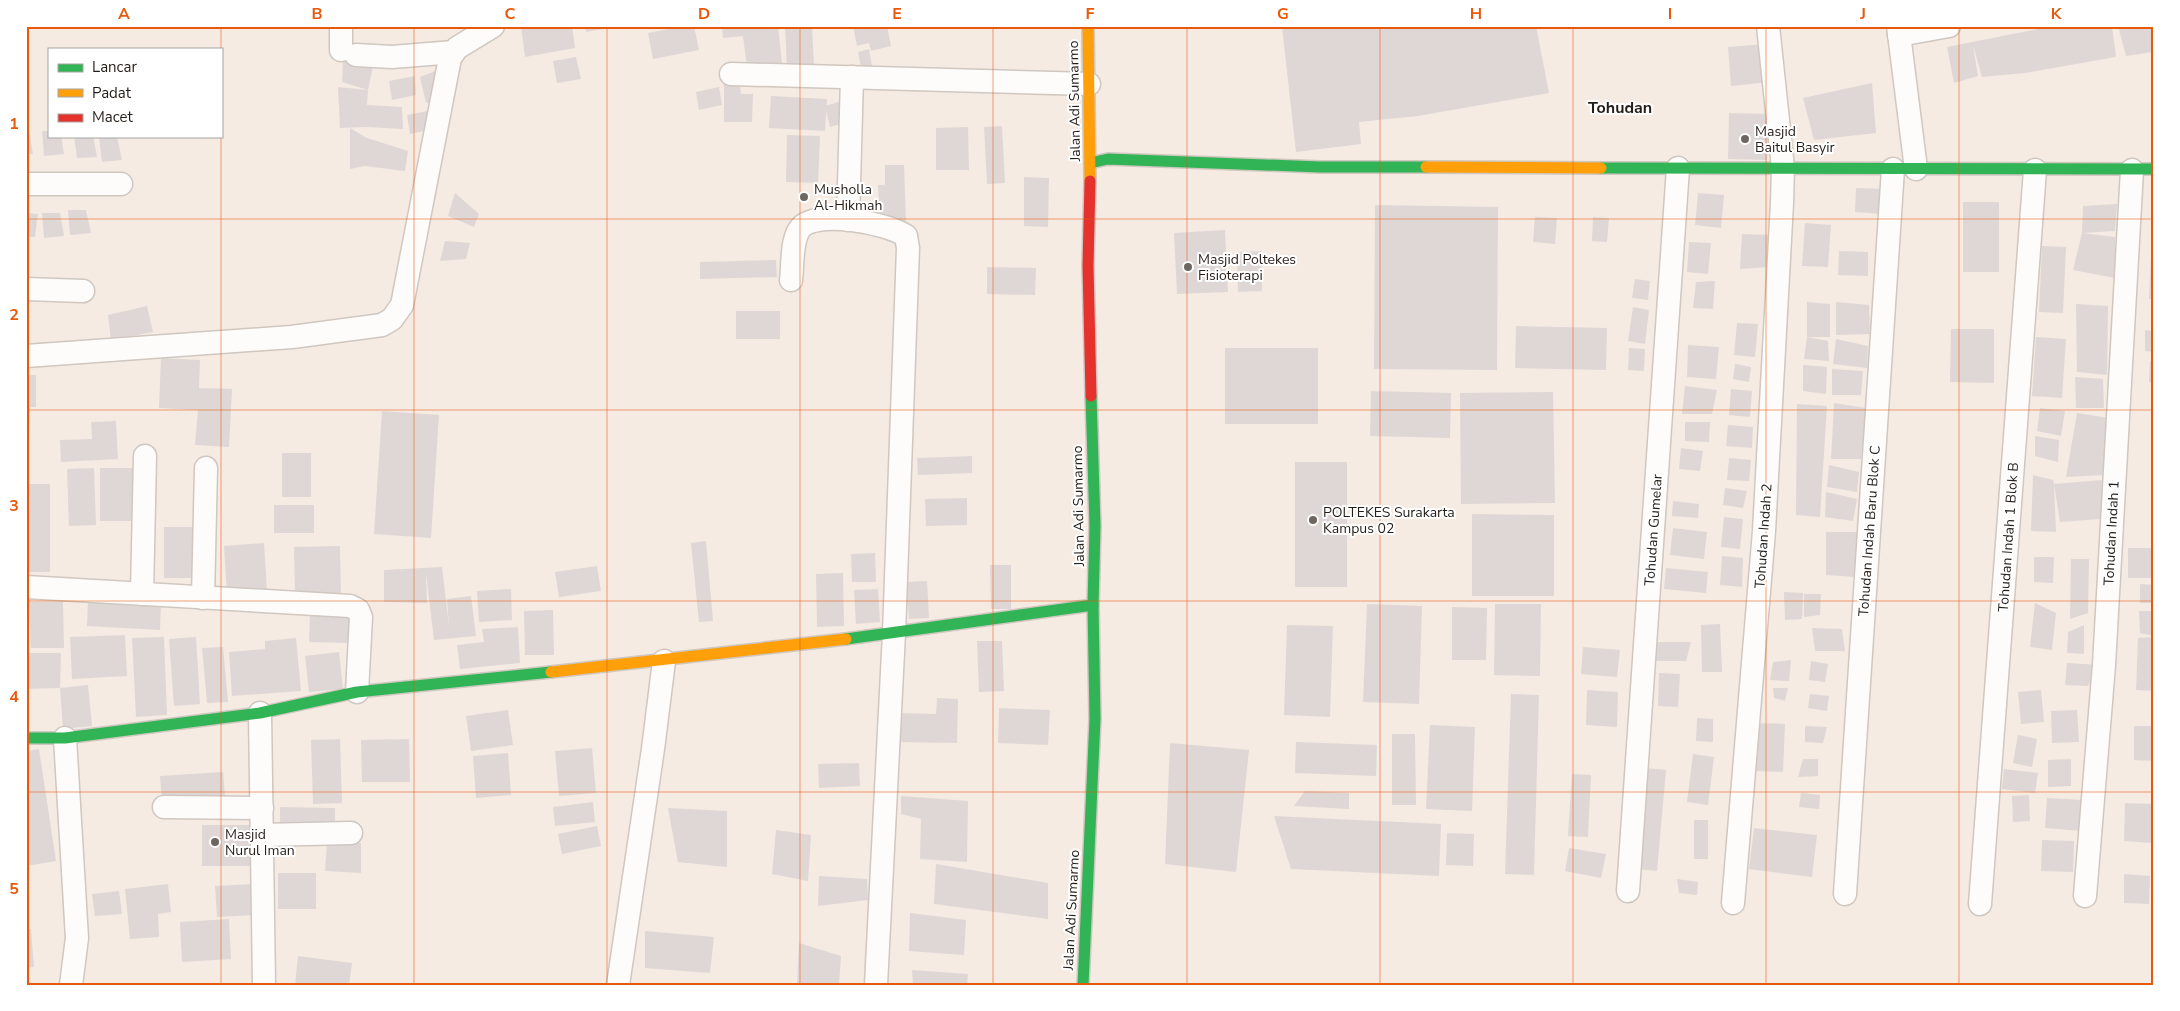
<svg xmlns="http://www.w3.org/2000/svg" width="2180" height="1011" font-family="'Nunito Sans',sans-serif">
  <rect width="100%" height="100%" fill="#f5ebe2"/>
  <g fill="#dfd7d6">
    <polygon points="521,26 572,26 575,48 525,57"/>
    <polygon points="585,26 613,26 613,27 586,32"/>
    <polygon points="684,26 694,26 699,50 653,59 648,33"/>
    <polygon points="722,26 778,26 782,64 747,68 743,36 723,38"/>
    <polygon points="785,26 812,26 814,66 787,68"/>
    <polygon points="853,26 887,26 891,46 871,51 869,43 857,46"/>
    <polygon points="1536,26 1549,93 1418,116 1359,122 1361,144 1296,152 1282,27"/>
    <polygon points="2053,26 2112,26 2116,57 2025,73 1982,77 1973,45 1978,76 1954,83 1947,47"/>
    <polygon points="2118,26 2154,26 2154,52 2126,56"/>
    <polygon points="1766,44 1770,82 1731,86 1728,47"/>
    <polygon points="869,49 872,66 861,68 858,52"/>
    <polygon points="576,57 581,79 557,83 553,61"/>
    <polygon points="343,60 374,62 368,90 342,82"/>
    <polygon points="438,70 433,102 426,103 420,77"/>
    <polygon points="415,76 416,95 392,100 389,81"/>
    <polygon points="1872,83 1876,133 1814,140 1803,98"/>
    <polygon points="724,84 740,84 741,94 753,94 752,122 724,122"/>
    <polygon points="338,87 368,90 367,105 402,107 403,129 366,127 340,128"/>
    <polygon points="719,87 722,105 699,110 696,92"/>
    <polygon points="771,96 827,99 825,131 769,128"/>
    <polygon points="842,101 847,122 830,127 825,106"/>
    <polygon points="433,110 434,129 410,134 407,115"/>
    <polygon points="1729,113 1769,114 1767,160 1728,159"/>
    <polygon points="1002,126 1005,183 987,184 984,127"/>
    <polygon points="968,127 969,170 936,170 936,128"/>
    <polygon points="350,128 367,138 408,151 405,171 365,166 350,169"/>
    <polygon points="26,131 29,131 33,154 26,154"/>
    <polygon points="42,131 49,131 49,136 61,136 64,154 44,156"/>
    <polygon points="787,135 820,136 818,183 786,182"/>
    <polygon points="74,136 93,136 97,157 77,158"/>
    <polygon points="99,137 117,137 122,160 102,162"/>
    <polygon points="885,165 904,165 906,222 880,223 878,185 885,185"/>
    <polygon points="1024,177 1049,178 1048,227 1024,226"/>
    <polygon points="1856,188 1883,189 1881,214 1855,212"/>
    <polygon points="455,193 479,214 474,227 448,216"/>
    <polygon points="1698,193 1724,195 1721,228 1695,225"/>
    <rect x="1963" y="202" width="36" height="70"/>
    <polygon points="2117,204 2115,231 2082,233 2083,206"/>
    <polygon points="1375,205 1498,207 1497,370 1374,369"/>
    <polygon points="68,210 86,210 91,233 70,235"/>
    <polygon points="26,213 38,214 35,237 26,237"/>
    <polygon points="42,213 60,213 64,236 44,238"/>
    <polygon points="1535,217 1557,218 1555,244 1533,242"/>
    <polygon points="1593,217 1609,218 1607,242 1592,241"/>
    <polygon points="1805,223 1831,225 1828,267 1802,266"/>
    <polygon points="1225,230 1228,292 1177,294 1174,233"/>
    <polygon points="2082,233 2115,237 2115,278 2073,270"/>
    <polygon points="2152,233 2154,233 2154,299 2149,299"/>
    <polygon points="1742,234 1771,235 1769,267 1740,269"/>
    <polygon points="445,241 470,243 466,259 440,261"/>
    <polygon points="1689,242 1711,243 1708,274 1687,272"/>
    <polygon points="2042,246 2066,247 2063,313 2039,312"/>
    <polygon points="1261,251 1262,291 1238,292 1237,252"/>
    <polygon points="1839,251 1868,252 1868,276 1838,275"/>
    <polygon points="776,260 777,277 700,279 700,262"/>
    <polygon points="987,267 1036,268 1035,295 987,294"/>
    <polygon points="1635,279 1650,281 1648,300 1632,298"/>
    <polygon points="1715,281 1713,309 1693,308 1696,282"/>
    <polygon points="1807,302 1830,304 1830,337 1807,337"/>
    <polygon points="1836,302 1869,305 1870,334 1836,335"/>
    <polygon points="2076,304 2108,306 2107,375 2077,372"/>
    <polygon points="147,306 153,332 111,340 108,315"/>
    <polygon points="1633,307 1649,310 1645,344 1628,341"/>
    <rect x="736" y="311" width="44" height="28"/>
    <polygon points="1737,323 1758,324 1755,357 1734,355"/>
    <polygon points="1516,326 1607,328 1606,370 1515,368"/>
    <polygon points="1951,329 1994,329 1994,383 1950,382"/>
    <polygon points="2145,330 2154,331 2154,352 2145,351"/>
    <polygon points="1807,337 1828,341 1829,361 1804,359"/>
    <polygon points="2036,337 2066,339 2062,398 2032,396"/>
    <polygon points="1836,339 1868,346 1867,368 1833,364"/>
    <polygon points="1688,345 1719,347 1716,379 1687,377"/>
    <rect x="1225" y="348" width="93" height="76"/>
    <polygon points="1629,348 1645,349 1644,371 1628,370"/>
    <polygon points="161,358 200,360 199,388 232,389 229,447 195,445 198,410 159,408"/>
    <polygon points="2150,361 2154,362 2154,384 2149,382"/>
    <polygon points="1735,364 1751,367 1749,382 1733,379"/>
    <polygon points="1803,365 1827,367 1826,394 1803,391"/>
    <polygon points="1832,369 1863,371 1861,395 1832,395"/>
    <polygon points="26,375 36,375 36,407 30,407 29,442 26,442"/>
    <polygon points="2075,377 2103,379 2104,408 2076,408"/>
    <polygon points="1685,386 1717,390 1712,414 1682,414"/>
    <polygon points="1731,389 1752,391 1750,417 1729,415"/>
    <polygon points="1371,391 1451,393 1450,438 1370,436"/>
    <polygon points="1553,392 1555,503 1461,504 1460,393"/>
    <polygon points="1834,403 1866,408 1861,459 1831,459"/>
    <polygon points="1797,404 1827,406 1820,517 1796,515"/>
    <polygon points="2040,408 2065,411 2061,436 2037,431"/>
    <polygon points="382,411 439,415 431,538 374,534"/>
    <polygon points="2077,413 2109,418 2103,475 2066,477"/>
    <polygon points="116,421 118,459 61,462 60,440 92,439 91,422"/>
    <polygon points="1685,422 1710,422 1709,442 1685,441"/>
    <polygon points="1728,425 1753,427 1752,448 1726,446"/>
    <polygon points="2035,436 2059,440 2058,462 2035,456"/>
    <polygon points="1681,448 1703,451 1700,471 1679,469"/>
    <rect x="282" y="453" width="29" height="44"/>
    <polygon points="972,456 972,473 918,475 917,458"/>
    <polygon points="1729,458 1751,460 1749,481 1727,480"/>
    <rect x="1295" y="462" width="52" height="125"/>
    <polygon points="1829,465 1859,472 1857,492 1827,487"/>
    <polygon points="94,468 96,525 69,526 67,469"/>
    <rect x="100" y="468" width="35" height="53"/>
    <polygon points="2033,475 2053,480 2054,484 2102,480 2101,519 2060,522 2054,484 2056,532 2031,531"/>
    <rect x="26" y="484" width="24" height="88"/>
    <polygon points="1725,488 1747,491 1743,508 1723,505"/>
    <polygon points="1826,492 1857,499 1853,521 1825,517"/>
    <polygon points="967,498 967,525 926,526 925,499"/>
    <polygon points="1673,501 1699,504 1698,518 1672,516"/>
    <rect x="274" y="505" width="40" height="28"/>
    <polygon points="1472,514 1554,515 1554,596 1472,596"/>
    <polygon points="1724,517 1743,519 1740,549 1721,547"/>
    <polygon points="164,527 197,527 198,578 164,578"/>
    <polygon points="1673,528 1707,532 1704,559 1670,555"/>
    <polygon points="1826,532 1858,532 1855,577 1826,575"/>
    <polygon points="706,541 713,621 699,622 691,543"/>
    <polygon points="264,543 267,591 227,593 224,546"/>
    <polygon points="340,546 341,595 295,595 294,547"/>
    <rect x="2128" y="548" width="26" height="30"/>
    <polygon points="875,553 876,582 852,582 851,554"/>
    <polygon points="1722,556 1743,558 1742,587 1720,585"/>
    <polygon points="2034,557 2054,557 2053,583 2034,582"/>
    <polygon points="2071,559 2089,559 2088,613 2070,619"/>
    <polygon points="990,565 1011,565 1011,609 991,609"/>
    <polygon points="597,566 601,591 559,597 555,572"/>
    <polygon points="442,567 449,626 447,599 471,596 476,636 434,640 426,573 427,603 384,602 384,570"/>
    <polygon points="1666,568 1708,572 1706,593 1664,589"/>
    <polygon points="843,573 844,626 817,627 816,574"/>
    <polygon points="927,581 929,618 909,619 906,582"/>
    <polygon points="2140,584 2154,585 2154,603 2140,603"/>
    <polygon points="511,589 512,620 479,622 477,591"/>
    <polygon points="878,589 880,622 856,624 854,590"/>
    <polygon points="1784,592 1803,593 1802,619 1785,620"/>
    <polygon points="1804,594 1821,594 1820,615 1804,617"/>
    <polygon points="88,600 161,603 160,630 87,626"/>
    <polygon points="29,602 63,602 64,648 31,648"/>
    <polygon points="2035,603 2056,613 2052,650 2030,647"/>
    <polygon points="1367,604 1422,606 1419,704 1363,702"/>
    <polygon points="1495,604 1541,604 1540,676 1494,675"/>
    <polygon points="1452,607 1487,608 1486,660 1452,660"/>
    <polygon points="553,610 554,655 525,655 524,611"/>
    <polygon points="2139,611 2154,611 2154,636 2140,633"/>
    <polygon points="310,613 349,614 348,643 309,642"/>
    <polygon points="1720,624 1722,672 1702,672 1701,625"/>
    <polygon points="1287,625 1333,626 1330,717 1284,715"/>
    <polygon points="2084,625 2084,654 2067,653 2068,632"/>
    <polygon points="518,627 520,663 460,669 457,645 484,642 482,629"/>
    <polygon points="1812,628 1842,629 1845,651 1815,651"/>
    <polygon points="125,635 127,676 72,679 70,637"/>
    <polygon points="164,637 167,715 136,717 132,638"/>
    <polygon points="196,637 200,704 174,706 169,639"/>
    <polygon points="2154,637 2154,691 2136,690 2138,638"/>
    <polygon points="296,638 301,691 232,696 229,652 265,649 265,641"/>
    <polygon points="977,641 1002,641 1004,691 979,692"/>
    <polygon points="1654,642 1691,642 1686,661 1654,661"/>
    <polygon points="223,647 228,702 207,703 202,648"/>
    <polygon points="1583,647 1620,650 1617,677 1581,674"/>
    <polygon points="339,652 343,689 309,692 305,656"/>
    <polygon points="26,653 61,653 60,688 26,689"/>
    <polygon points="1791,660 1789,681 1770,680 1773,662"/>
    <polygon points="1811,661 1828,664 1825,682 1809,680"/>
    <polygon points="2067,663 2100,665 2088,686 2065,685"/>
    <polygon points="1659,673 1680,674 1678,707 1658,706"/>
    <polygon points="88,685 92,726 63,729 60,688"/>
    <polygon points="1773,688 1788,688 1785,701 1774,698"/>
    <polygon points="1587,690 1618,692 1617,727 1586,725"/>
    <polygon points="2041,690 2044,722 2021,724 2018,692"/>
    <polygon points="1511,694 1539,695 1534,875 1505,874"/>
    <polygon points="1810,694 1829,696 1827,711 1808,708"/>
    <polygon points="937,698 958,699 957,743 898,742 898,713 936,714"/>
    <polygon points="999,708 1050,710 1048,745 998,743"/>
    <polygon points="508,710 513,745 471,751 466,716"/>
    <polygon points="2077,710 2079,742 2052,743 2051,711"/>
    <polygon points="1697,718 1713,719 1713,742 1696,741"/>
    <polygon points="1758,723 1785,724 1783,772 1756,771"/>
    <polygon points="1430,725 1475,727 1472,811 1426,809"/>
    <polygon points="1805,726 1827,727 1823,743 1805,742"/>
    <polygon points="2134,726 2154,726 2154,761 2134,760"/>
    <polygon points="1392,734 1415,734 1416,805 1392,805"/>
    <polygon points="2018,735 2037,739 2032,767 2013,763"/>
    <polygon points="340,739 342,803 313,804 311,740"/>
    <polygon points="409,739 410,782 362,782 361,740"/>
    <polygon points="1296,742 1377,745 1376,776 1295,773"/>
    <polygon points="1170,743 1249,750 1236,872 1165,864"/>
    <polygon points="592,748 596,793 559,796 555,751"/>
    <polygon points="39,749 56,861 26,866 26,751"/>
    <polygon points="508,753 511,795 476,798 473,756"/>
    <polygon points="1693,754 1714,757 1708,805 1687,802"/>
    <polygon points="1803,759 1818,759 1818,776 1798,777"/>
    <polygon points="2071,759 2071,786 2048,787 2048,760"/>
    <polygon points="859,763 860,786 819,788 818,764"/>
    <polygon points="1645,768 1666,770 1657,871 1636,869"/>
    <polygon points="2004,769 2038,773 2035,793 2002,789"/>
    <polygon points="223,772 225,797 162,801 160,776"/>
    <polygon points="1572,774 1591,775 1588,837 1568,836"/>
    <polygon points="1305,791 1349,793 1349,809 1294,806"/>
    <polygon points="1801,793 1820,795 1819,809 1799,807"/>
    <polygon points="2029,795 2030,821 2013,822 2012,796"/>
    <polygon points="901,796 968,801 967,862 920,859 921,819 901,814"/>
    <polygon points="2047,798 2083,800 2081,831 2045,828"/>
    <polygon points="593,802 595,822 555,826 553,807"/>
    <polygon points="2125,803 2153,804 2152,843 2124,841"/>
    <polygon points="280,807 335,808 335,828 280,827"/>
    <polygon points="668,808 727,811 727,867 678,862"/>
    <polygon points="1274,816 1441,824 1439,876 1291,869"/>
    <rect x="1694" y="820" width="14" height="39"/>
    <rect x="202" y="825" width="51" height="41"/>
    <polygon points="597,826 601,846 562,854 558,834"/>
    <polygon points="1754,828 1817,835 1812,877 1749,869"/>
    <polygon points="776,830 811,835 808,881 772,874"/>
    <polygon points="1447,833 1474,834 1473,866 1446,865"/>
    <polygon points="2042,840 2074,841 2073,872 2041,871"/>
    <polygon points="327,842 361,843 361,873 325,871"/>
    <polygon points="1569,848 1606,854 1601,878 1565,871"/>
    <polygon points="936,864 1048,883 1048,919 934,904"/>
    <rect x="278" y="873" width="38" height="36"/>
    <polygon points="2124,874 2150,876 2149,904 2124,903"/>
    <polygon points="819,876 867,879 868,900 818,906"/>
    <polygon points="1677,879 1698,882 1697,895 1679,893"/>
    <polygon points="168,884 171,912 158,914 159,937 130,939 125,889"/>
    <polygon points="254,884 255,915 217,917 215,886"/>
    <polygon points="119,891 122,914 95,916 92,894"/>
    <polygon points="910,913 966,920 964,955 909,951"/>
    <polygon points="229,919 231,959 182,962 180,922"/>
    <polygon points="26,929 31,929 34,967 26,968"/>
    <polygon points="645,931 714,937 710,973 645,968"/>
    <polygon points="799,943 841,956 839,985 797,985"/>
    <polygon points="298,956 352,963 349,985 295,985"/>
    <polygon points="912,970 968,974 967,985 913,985"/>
  </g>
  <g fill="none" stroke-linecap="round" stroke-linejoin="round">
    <defs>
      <g id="street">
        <polyline points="341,26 341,50"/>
        <polyline points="1898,26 1916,169"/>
        <polyline points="1899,35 1949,26"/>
        <polyline points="356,55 392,57 454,52"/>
        <polyline points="731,74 1089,84"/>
        <polyline points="26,184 121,184"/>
        <polyline points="848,220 852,77"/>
        <path d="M 791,280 C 793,265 791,243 799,230 C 812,208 888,223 906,236 L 908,248 L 894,633 L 876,985"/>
        <polyline points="26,289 83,291"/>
        <polyline points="26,356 292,337 382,325 392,319 402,305 450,58 457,48 493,26"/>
        <polyline points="26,587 350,606 358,610 361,617 357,692"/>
        <polyline points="142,594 145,456"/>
        <polyline points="203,598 206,468"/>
        <polyline points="260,713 264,985"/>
        <polyline points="65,738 77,938 71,985"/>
        <polyline points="164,807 262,808"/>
        <polyline points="262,835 351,833"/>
        <polyline points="1628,891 1678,168"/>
        <polyline points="1845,894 1893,169"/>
        <polyline points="2085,896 2104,665 2132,170"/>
        <polyline points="1733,903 1764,531 1782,203 1783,168 1768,26"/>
        <polyline points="1980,904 2035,170"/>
        <polyline points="618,985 653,749 664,661"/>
      </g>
      <g id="fast">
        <polyline points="1090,163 1108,159 1320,167 1426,167"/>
        <polyline points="1601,168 2154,169"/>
        <polyline points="846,639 1093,605"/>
        <polyline points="26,738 65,738 260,713 357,692 551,672"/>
        <polyline points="1083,985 1095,719 1093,605 1095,526 1091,396"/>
      </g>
      <g id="slow">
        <polyline points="1088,26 1090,181"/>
        <polyline points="1426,167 1601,168"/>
        <polyline points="551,672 846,639"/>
      </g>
      <polyline id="jam" points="1090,181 1088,266 1091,396"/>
    </defs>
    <use href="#street" stroke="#cfc7c0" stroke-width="25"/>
    <use href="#fast" stroke="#cfc7c0" stroke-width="14"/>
    <use href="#slow" stroke="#cfc7c0" stroke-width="14"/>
    <use href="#jam" stroke="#cfc7c0" stroke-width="14"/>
    <use href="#street" stroke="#fefcfb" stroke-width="22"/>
    <use href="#fast" stroke="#30b455" stroke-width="11"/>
    <use href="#slow" stroke="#ff9f0a" stroke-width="11"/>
    <use href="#jam" stroke="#e5322d" stroke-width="11"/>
  </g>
  <path fill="none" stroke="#e8590c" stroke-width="1" stroke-opacity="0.55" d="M 221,26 L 221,49M 414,26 L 414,985M 607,26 L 607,985M 800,26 L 800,985M 993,26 L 993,985M 1187,26 L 1187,985M 1380,26 L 1380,985M 1573,26 L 1573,985M 1766,26 L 1766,985M 1959,26 L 1959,985M 221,136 L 221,985M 26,219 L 2154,219M 26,410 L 2154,410M 26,601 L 2154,601M 26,792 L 2154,792"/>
  <g fill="#6e665f" stroke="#fff" stroke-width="2">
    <circle cx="1745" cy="139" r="5"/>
    <circle cx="804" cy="197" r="5"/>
    <circle cx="1188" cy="267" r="5"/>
    <circle cx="1313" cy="520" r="5"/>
    <circle cx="215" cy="842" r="5"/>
  </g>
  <g text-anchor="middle" stroke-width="4" stroke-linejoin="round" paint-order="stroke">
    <g font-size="14" fill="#251e18" stroke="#fff">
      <text transform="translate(1074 101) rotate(-91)" y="5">Jalan Adi Sumarmo</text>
      <text transform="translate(1078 506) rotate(-91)" y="5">Jalan Adi Sumarmo</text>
      <text transform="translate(1653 530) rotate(-86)" y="5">Tohudan Gumelar</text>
      <text transform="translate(1869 531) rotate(-86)" y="5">Tohudan Indah Baru Blok C</text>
      <text transform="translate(2111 533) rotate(-87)" y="5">Tohudan Indah 1</text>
      <text transform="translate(1763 536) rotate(-86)" y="5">Tohudan Indah 2</text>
      <text transform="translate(2008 537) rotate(-86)" y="5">Tohudan Indah 1 Blok B</text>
      <text transform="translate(1071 910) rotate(-87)" y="5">Jalan Adi Sumarmo</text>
    </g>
    <g font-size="14" fill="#251e18" stroke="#fff" text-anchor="start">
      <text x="1755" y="136">Masjid<tspan x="1755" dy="16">Baitul Basyir</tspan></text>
      <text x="814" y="194">Musholla<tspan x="814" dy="16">Al-Hikmah</tspan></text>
      <text x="1198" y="264">Masjid Poltekes<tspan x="1198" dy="16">Fisioterapi</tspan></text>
      <text x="1323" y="517">POLTEKES Surakarta<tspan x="1323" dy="16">Kampus 02</tspan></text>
      <text x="225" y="839">Masjid<tspan x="225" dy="16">Nurul Iman</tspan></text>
    </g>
    <g font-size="16" font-weight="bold" fill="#251e18" stroke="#fff">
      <text x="1620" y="113">Tohudan</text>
    </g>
  </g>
  <rect width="2180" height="1011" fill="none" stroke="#ffffff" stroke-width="55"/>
  <rect x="48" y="48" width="175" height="90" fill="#ffffff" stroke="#a8a5a3"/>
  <rect x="58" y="64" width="25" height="8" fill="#30b455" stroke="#a8a5a3"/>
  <text x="92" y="72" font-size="15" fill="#251e18">Lancar</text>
  <rect x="58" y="89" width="25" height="8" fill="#ff9f0a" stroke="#a8a5a3"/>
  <text x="92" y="98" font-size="15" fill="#251e18">Padat</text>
  <rect x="58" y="114" width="25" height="8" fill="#e5322d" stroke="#a8a5a3"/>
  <text x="92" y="122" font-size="15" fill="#251e18">Macet</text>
  <rect x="28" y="28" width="2124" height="956" fill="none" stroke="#e8590c" stroke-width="2"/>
  <g font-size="16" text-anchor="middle" font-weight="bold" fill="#e8590c">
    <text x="124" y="19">A</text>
    <text x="317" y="19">B</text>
    <text x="510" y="19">C</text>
    <text x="704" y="19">D</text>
    <text x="897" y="19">E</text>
    <text x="1090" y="19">F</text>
    <text x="1283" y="19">G</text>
    <text x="1476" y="19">H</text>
    <text x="1670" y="19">I</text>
    <text x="1863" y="19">J</text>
    <text x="2056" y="19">K</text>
    <text x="14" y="129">1</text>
    <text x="14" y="320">2</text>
    <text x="14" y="511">3</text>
    <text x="14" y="702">4</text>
    <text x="14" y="894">5</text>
  </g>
</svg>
